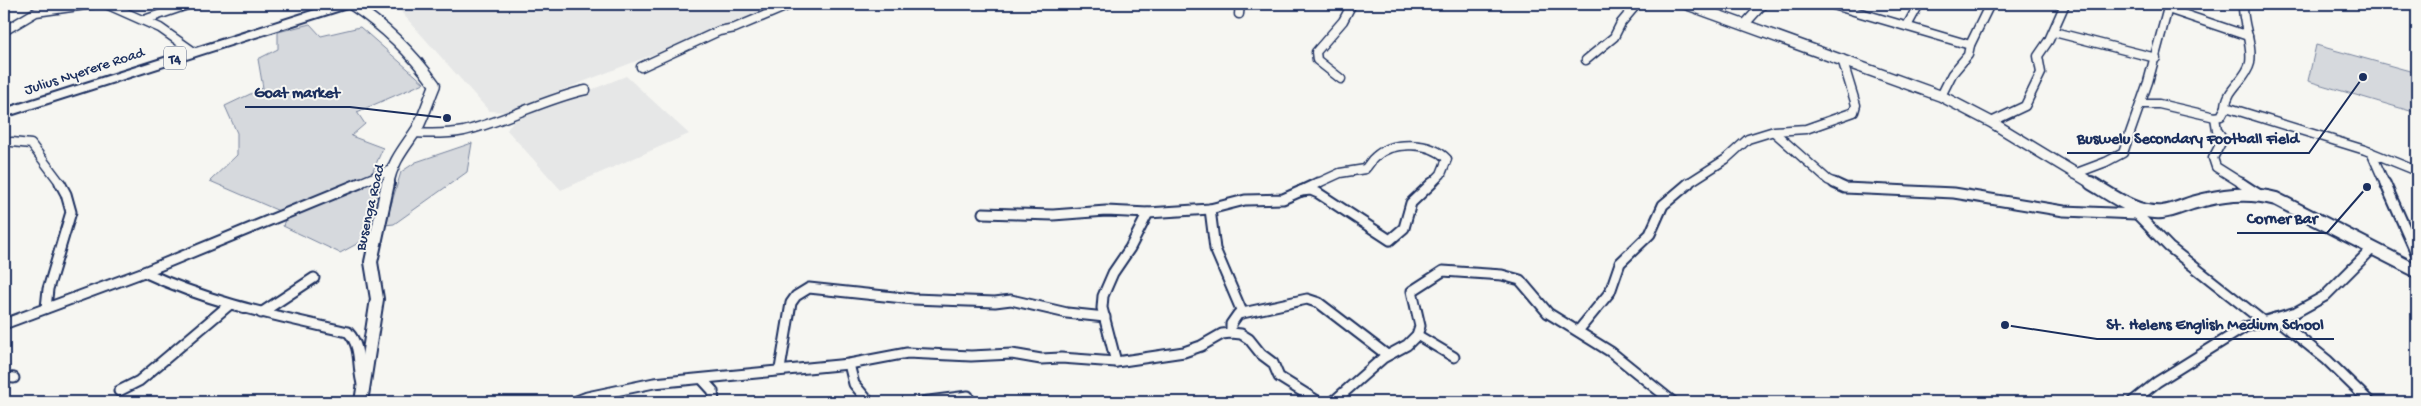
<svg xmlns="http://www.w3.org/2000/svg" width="2421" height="406" font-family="'Gochi Hand',sans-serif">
  <rect width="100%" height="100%" fill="#f6f6f2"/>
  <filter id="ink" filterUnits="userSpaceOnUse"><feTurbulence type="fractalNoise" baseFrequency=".02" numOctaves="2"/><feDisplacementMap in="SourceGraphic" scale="10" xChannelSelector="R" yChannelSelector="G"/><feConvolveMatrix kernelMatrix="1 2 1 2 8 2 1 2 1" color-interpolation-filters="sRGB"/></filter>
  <g filter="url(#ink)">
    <g fill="#e6e7e7">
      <polygon points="394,4 782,4 506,112 489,111"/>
      <polygon points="626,76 689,134 561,190 507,130 513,121"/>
    </g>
    <g fill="#d6d9dd" stroke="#78849e">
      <polygon points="310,24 321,36 360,27 424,83 357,112 365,124 351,136 383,148 372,173 279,211 210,181 237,155 237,133 225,106 263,88 258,59 278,49 278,32"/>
      <polygon points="2316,45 2417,73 2417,113 2308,81"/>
      <polygon points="472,143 467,172 394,224 385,225 401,172 416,162"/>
      <polygon points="373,181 378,183 366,239 340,253 283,226 286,216"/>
    </g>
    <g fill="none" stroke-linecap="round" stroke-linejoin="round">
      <defs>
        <g id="street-far1">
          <polyline points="106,4 160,28 194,52"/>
          <polyline points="1830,4 1970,45"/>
          <path d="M 2243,4 C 2242,24 2253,43 2250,63 C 2246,80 2226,89 2226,107 L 2365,150 L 2417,171"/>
          <polyline points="2168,9 2248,36"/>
          <polyline points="1239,14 1240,4"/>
          <polyline points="144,20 190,4"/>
          <polyline points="1744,25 1763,4"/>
          <polyline points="1907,26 1919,4"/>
          <polyline points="4,31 36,12 93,4"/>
          <polyline points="2054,32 2156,58"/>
          <polyline points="1586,60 1614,37 1621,23 1637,4"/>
          <polyline points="641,67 719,31 735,28 792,4"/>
          <polyline points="1341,79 1317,60 1316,52 1343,21 1352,4"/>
          <polyline points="1941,96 1952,74 1968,55 1970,45 1990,4"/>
          <polyline points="2141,104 2159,104 2215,117 2221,116 2226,107"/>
          <polyline points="2215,117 2217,130 2223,139 2213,158 2216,167 2243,184"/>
          <polyline points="1991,122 2025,106 2041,73 2038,56 2049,40 2065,4"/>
          <polyline points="1774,132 1828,180 1837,184"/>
          <path d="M 414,133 C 431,134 448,134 464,131 C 506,121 544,99 586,90"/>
          <polyline points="12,142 31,144 61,184"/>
          <polyline points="2371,152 2385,184"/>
          <polyline points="2074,174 2106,162 2123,153 2148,82 2169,4"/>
          <polyline points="357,184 391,170"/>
          <path d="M 1316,184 L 1340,173 L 1365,169 C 1369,165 1371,160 1375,157 C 1393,140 1431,142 1447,159 L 1441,174 L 1431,184"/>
          <polyline points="1687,184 1726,159 1748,139 1774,131 1806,129 1854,112 1856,105 1842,59"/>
        </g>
        <g id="street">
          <polyline points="1834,183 1845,188 1954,193 2064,211 2136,214"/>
          <polyline points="2241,183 2258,194"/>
          <polyline points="2385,183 2417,255"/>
          <polyline points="1301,191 1318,183"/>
          <polyline points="1301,191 1311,190 1318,193 1390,240 1404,228 1411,203 1432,183"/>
          <polyline points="1210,209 1215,249 1242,312"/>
          <polyline points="2134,211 2169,247 2264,322"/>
          <polyline points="983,213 1053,215 1106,211 1148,213 1210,209 1245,200 1283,199 1301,191"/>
          <path d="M 144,272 C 210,303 277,316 348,332 C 363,348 356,368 363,387"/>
          <polyline points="46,308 48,289 71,212 66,194 60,183"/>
          <polyline points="261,313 314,278"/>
          <polyline points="2275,318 2327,360 2370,402"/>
          <polyline points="4,324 144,272 360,183"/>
          <polyline points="1578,331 1610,292 1620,263 1650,234 1663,205 1689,183"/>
          <polyline points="1231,333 1231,324 1238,314 1307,299 1319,303 1387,355"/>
          <polyline points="1417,335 1454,357"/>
          <polyline points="1116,362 1102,308 1103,296 1113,273 1130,248 1148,213"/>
          <polyline points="849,364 854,384 869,402"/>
          <polyline points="780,369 791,303 796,296 809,288 913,299 995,302 1011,300 1067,313 1105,317"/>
          <polyline points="4,377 14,378"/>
          <polyline points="702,379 713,391 714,402"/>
          <polyline points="119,391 139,381 229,305"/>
          <polyline points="574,402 587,397 654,383 849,364 907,353 971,356 1012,354 1041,359 1061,358 1116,362 1184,352 1201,346 1222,334 1231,333 1241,334 1249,339 1261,354 1273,363 1279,377 1319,402"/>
          <polyline points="921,402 968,396"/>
          <polyline points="1333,402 1383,358 1407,345 1417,335 1420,326 1412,291 1443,271 1502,275 1520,280 1548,313 1611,352 1673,402"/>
          <polyline points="2132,402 2157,382 2245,327 2296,312 2325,296 2372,249"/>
        </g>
        <g id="secondary-far1">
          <path d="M 351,4 C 383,25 413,54 435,85 C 429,99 424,116 417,129 C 404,149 393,160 388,184"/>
          <polyline points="1686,4 1941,96 1991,122 2093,184"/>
        </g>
        <g id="secondary">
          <path d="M 2091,183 C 2113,196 2136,214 2162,212 C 2172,211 2183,206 2192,203 C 2221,195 2247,191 2276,199 L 2417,271"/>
          <polyline points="361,402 377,299 371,262 388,183"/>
        </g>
        <polygon id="highway" points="334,4 352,4 350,7 4,117 4,109"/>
      </defs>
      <use href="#street-far1" stroke="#1b2f5e" stroke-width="11"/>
      <use href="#street" stroke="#1b2f5e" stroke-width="13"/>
      <use href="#secondary-far1" stroke="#1b2f5e" stroke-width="13"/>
      <use href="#secondary" stroke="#1b2f5e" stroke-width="16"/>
      <use href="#highway" stroke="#1b2f5e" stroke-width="4"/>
      <use href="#street-far1" stroke="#f6f6f2" stroke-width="8"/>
      <use href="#street" stroke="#f6f6f2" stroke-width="9"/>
      <use href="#secondary-far1" stroke="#f6f6f2" stroke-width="10"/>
      <use href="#secondary" stroke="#f6f6f2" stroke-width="12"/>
      <use href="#highway" fill="#f6f6f2" fill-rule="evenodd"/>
    </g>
  </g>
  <g text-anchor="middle" stroke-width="4" stroke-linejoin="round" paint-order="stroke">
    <rect fill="#f6f6f2" stroke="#5d6b8a" stroke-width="1" x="164" y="46.5" width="22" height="23" rx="4"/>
    <g font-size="14" font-weight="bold" fill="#1b2f5e">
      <text x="175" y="63">T4</text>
    </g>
    <g font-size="15" fill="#1b2f5e" stroke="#f6f6f2">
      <text transform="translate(84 70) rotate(-18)" y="5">Julius Nyerere Road</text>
      <text transform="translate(369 207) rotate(-77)" y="5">Busenga Road</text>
    </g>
  </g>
  <path fill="none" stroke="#1b2f5e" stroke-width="2" d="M447 118L350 107H245M2363 77L2309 153H2067M2367 187L2327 233H2237M2005 325L2097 339H2334"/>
  <g fill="#1b2f5e" stroke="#f6f6f2" stroke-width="2">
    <circle cx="447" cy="118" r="5"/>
    <circle cx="2363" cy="77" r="5"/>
    <circle cx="2367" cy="187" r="5"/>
    <circle cx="2005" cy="325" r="5"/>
  </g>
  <g font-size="16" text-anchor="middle" font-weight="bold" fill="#1b2f5e" stroke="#f6f6f2" stroke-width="4" stroke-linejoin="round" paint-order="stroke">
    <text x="297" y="97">Goat market</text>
    <text x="2188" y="143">Buswelu Secondary Football Field</text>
    <text x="2282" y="223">Corner Bar</text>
    <text x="2215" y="329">St. Helens English Medium School</text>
  </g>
  <rect width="2421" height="406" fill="none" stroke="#f6f6f2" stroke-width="20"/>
  <rect x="10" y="10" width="2401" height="386" fill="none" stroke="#1b2f5e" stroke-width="2" filter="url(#ink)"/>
</svg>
